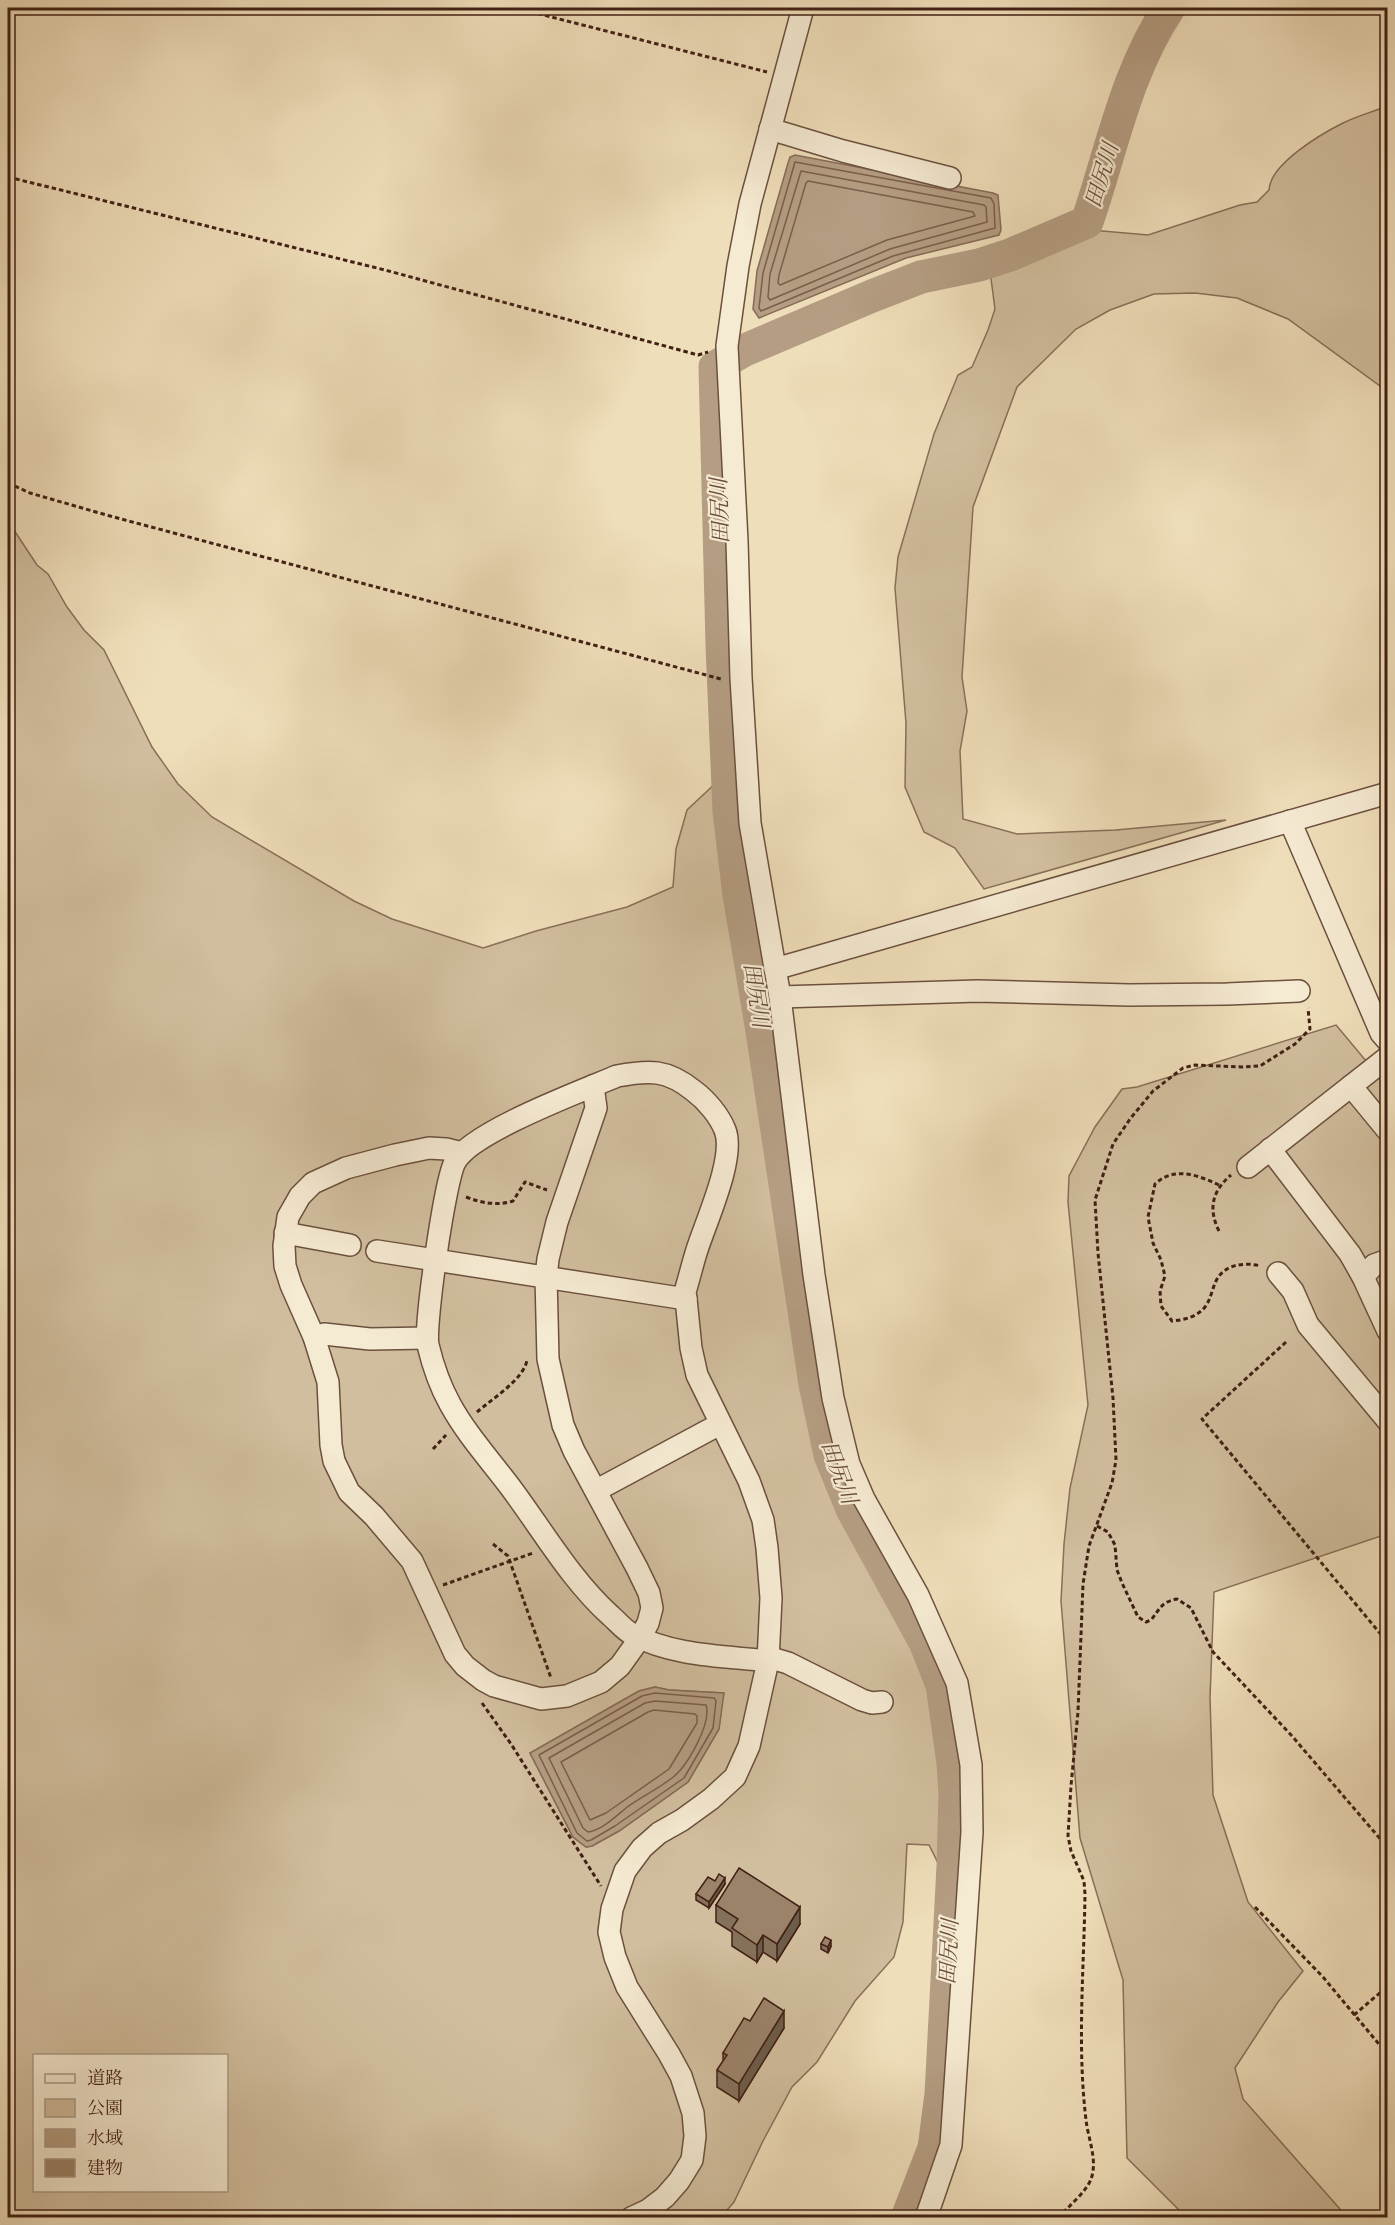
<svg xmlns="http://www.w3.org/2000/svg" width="1395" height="2225" font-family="'EB Garamond','Noto Serif JP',serif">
  <rect width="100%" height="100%" fill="#efdeba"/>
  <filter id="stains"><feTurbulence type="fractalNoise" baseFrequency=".00333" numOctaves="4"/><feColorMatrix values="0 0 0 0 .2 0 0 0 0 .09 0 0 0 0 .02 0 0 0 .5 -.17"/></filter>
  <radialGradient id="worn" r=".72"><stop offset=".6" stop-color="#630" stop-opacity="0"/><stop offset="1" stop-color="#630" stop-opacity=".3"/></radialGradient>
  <g fill="#d1be9e" stroke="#896f59" stroke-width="1.5" fill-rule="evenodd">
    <path d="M 1387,106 L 1387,391 L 1288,319 L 1237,298 L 1195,293 L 1154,294 L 1110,310 L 1076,329 L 1017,387 L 973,507 L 962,677 L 967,711 L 960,751 L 963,819 L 1017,834 L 1116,830 L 1226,820 L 984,889 L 955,848 L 924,832 L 905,787 L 906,723 L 895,588 L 898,557 L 934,434 L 958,375 L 972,367 L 988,330 L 995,309 L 990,271 L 1091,230 L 1148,235 L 1240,205 L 1257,202 L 1269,190 C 1270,164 1321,134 1343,123 C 1357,116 1373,112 1387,106 Z"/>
    <path d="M 8,521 L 37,565 L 48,574 L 67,607 L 84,630 L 104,650 L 152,747 L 178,784 L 212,817 L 354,901 L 392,919 L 483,948 L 536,931 L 627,907 L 673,887 L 676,849 L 687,810 L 733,767 L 749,923 L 827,1417 L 838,1464 L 863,1520 L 931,1643 L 944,1680 L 958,1742 L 963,1800 L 957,1955 L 938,1958 L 942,1871 L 929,1845 L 907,1844 L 903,1922 L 894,1957 L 855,2001 L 817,2062 L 792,2087 L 763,2141 L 734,2202 L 721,2217 L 8,2217 ZM 655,1687 L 669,1690 L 723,1693 L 719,1729 L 688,1782 L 619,1831 L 592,1846 L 586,1847 L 573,1837 L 530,1753 L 639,1691 ZM 34,2056 L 226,2056 L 226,2190 L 34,2190 Z"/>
    <polygon points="1336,1025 1387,1086 1387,1534 1214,1592 1210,1698 1213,1795 1248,1902 1303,1971 1278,2002 1235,2068 1243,2099 1347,2217 1186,2217 1127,2158 1123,1980 1080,1838 1061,1601 1064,1544 1070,1488 1088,1405 1068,1202 1069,1176 1095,1127 1122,1089 1137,1087"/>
  </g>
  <g fill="#b49d82" stroke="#866b56" stroke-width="1.5">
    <polygon points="795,155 993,193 998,195 1001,230 999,235 906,258 759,318 753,309 757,271 788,163 790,157"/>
    <polygon points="655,1687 669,1690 724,1693 719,1729 688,1782 619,1831 592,1846 586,1847 573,1837 530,1753 639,1691"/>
  </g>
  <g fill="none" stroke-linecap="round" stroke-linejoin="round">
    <g stroke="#7a5e4b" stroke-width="1.5">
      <polygon points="795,162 991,198 994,204 995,228 893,256 761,311 759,308 763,273"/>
      <polygon points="801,171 984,205 986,207 987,222 890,249 770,300 768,297 770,274"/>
      <polygon points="808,181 973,212 975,216 887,240 780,285 778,283 779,275 806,183"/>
      <polygon points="655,1693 714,1698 716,1701 713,1728 684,1778 615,1826 591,1840 587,1841 577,1833 539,1755 642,1696"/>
      <path d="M 655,1701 L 706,1705 C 712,1723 687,1767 672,1778 C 658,1789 641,1797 626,1808 C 615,1817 602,1830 588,1832 L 583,1828 L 549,1758 L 645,1703 Z"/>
      <polygon points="654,1710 695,1714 697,1716 697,1723 669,1769 606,1813 590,1820 561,1762 648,1712"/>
    </g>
    <path stroke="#b49d82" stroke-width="33" d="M 907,2218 L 934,2148 L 941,2094 L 953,1866 L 955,1794 L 953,1763 L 942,1685 L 925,1642 L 852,1509 L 830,1455 L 815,1384 L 762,1031 L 739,895 L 729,811 L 722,645 L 715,367 L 745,350 L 872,296 L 921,277 L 979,265 L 1010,255 L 1087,222 C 1112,149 1126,72 1169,8"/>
    <defs>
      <g id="minor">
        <polyline points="803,8 750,204 738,266 727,346 737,541 741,678 750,823 780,997 814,1275 833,1398 849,1464 864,1499 918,1595 957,1683 971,1765 972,1832 951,2145 926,2218"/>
        <polyline points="770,129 843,151 950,178"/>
        <polyline points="1290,821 1381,1033 1388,1041"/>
        <polyline points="775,969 1388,793"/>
        <polyline points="780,997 978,991 1129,995 1227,994 1299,991"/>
        <polyline points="1351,1086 1388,1131"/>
        <polyline points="1270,1149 1350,1254 1363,1277 1388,1331"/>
        <polyline points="462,1153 446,1149 429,1148 395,1155 346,1168 313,1183 300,1196 288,1217 284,1246 285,1266 291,1285 314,1337 328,1382 331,1445 334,1461 349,1492 374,1516 412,1561 455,1654 465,1666 483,1680 494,1686 541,1699 567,1696 601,1682 620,1666 640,1638 648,1623 652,1608 649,1593 637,1568 574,1451 563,1425 548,1359 546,1277 548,1259 557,1222 596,1108 593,1086"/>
        <polyline points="1248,1167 1388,1057"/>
        <polyline points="285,1233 350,1245"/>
        <polyline points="377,1251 686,1299"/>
        <polyline points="1278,1273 1293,1291 1308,1325 1388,1421"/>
        <polyline points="1363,1277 1374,1265 1388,1260"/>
        <polyline points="314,1337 324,1334 370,1339 427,1338"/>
        <polyline points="597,1490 720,1424"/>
        <polyline points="768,1657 788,1663 862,1700 872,1703 882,1702"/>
        <path d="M 631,2218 L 648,2210 L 665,2197 L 679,2181 L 692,2160 L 695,2136 L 693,2113 L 681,2076 L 669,2054 L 627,1987 L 615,1957 L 609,1932 L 612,1909 L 625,1871 L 642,1848 L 659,1833 L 682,1820 L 711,1799 L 735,1777 L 749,1746 L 768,1661 L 771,1598 L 767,1548 L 763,1520 L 749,1481 L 697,1375 L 691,1348 L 686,1299 L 685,1292 C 689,1279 692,1266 696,1253 C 705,1223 736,1158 725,1130 C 719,1115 706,1100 694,1091 C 667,1069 649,1070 617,1076 C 582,1091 471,1132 455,1162 C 445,1180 424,1326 428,1345 C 433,1366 440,1386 450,1404 C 467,1435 490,1460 511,1488 C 543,1531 571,1580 611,1616 C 618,1622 624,1630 632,1634 C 672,1656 724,1656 768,1661"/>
      </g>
    </defs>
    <use href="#minor" stroke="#6c503e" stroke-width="24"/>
    <g stroke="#412014" stroke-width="3" stroke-dasharray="4.5 3" stroke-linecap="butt">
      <polyline points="516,8 767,72"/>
      <polyline points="8,177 385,270 698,355 708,352"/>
      <polyline points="8,483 30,493 110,516 721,679"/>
      <path d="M 1219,1185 C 1198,1175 1174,1166 1155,1184 L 1148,1217 L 1153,1243 L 1161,1260 L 1165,1276 L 1160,1291 L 1161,1306 L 1172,1321 C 1184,1320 1197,1317 1205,1307 C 1211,1299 1212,1289 1216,1281 C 1224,1264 1245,1262 1261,1266"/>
      <path d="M 466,1197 C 482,1203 497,1206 513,1201 L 525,1182 L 547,1190"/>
      <path d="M 1219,1231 C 1208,1209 1212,1191 1231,1175"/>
      <polyline points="1286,1342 1202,1419 1388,1643"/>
      <path d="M 477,1412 C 492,1399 524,1379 527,1360"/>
      <polyline points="433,1449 446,1435"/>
      <path d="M 1097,1526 L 1108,1532 L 1115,1545 L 1117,1570 L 1122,1583 L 1138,1617 L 1146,1622 L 1151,1620 C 1160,1609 1161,1602 1177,1599 L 1191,1608 L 1213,1652 L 1292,1736 L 1388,1848"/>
      <polyline points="493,1544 508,1556 551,1678"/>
      <polyline points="443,1585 533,1553"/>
      <polyline points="482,1703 511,1744 601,1886"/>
      <polyline points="1255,1907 1323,1977 1388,2055"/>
      <polyline points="1354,2015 1388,1986"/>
      <path d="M 1058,2218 C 1067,2208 1087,2191 1091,2179 C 1098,2161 1088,2138 1086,2120 C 1077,2045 1084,1969 1085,1894 L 1084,1881 L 1071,1851 L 1068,1836 L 1071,1786 L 1078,1712 L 1083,1584 L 1089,1546 L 1112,1483 L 1116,1460 L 1113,1398 L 1098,1253 L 1095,1200 L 1113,1144 L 1130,1119 L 1153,1091 L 1183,1068 L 1195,1065 L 1242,1067 L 1260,1066 L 1295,1044 L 1310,1029 L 1308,1008"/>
    </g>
    <use href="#minor" stroke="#f5ead2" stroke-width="21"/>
  </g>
  <g fill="#85715b" stroke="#412014" stroke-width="1.5">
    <polygon points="715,1881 725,1884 709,1908 696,1900 696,1894"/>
    <polygon points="716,1905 800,1924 777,1961 763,1952 757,1962 732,1946 732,1932 716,1922"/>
    <polygon points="821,1944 831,1946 828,1953 821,1949"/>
    <polygon points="750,2021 784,2028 739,2101 717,2087 717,2070 723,2061 723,2053"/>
  </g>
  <g fill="#6c5c4a" stroke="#412014" stroke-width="1.5">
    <polygon points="725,1878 725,1884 709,1908 709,1902"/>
    <polygon points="800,1907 800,1924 777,1961 777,1944"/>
    <polygon points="763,1935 763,1952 757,1962 757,1945"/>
    <polygon points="831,1940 831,1946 828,1953 828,1947"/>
    <polygon points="784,2011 784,2028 739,2101 739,2084"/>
  </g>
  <g fill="#9b836a" stroke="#412014" stroke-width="1.5">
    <polygon points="739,1868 800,1907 777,1944 763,1935 757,1945 732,1928 738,1919 716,1905"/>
    <polygon points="719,1874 725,1878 709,1902 696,1894 708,1877 715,1881"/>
    <polygon points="825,1937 831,1940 828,1947 821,1944"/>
    <polygon points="764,1998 784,2011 739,2084 717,2070 727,2055 723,2053 744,2018 750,2021"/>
  </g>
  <g text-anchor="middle" stroke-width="4.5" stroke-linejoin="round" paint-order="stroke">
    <g font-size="22" font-style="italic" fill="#694c3a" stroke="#f5ead2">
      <text transform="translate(1101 175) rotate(-73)" y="8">田尻川</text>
      <text transform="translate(719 511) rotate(-92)" y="8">田尻川</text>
      <text transform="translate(757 995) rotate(81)" y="8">田尻川</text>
      <text transform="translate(840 1472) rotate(70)" y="8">田尻川</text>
      <text transform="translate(948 1952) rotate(-87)" y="8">田尻川</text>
    </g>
  </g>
  <rect width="1395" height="2225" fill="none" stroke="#efdeba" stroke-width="30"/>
  <rect x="9" y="9" width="1377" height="2207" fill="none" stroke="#412014" stroke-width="3"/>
  <rect x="15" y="15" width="1365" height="2195" fill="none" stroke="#412014" stroke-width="1.5"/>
  <rect x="33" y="2054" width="195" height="138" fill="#f5ead2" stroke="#ad9986" stroke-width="1.5"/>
  <rect x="45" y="2074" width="30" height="9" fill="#f5ead2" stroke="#ad9986" stroke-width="1.5"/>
  <text x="87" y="2084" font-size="18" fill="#412014">道路</text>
  <rect x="45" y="2099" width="30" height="18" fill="#d1be9e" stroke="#ad9986" stroke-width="1.5"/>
  <text x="87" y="2114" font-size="18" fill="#412014">公園</text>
  <rect x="45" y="2129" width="30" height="18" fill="#b49d82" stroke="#ad9986" stroke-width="1.5"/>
  <text x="87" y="2144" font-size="18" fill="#412014">水域</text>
  <rect x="45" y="2159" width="30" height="18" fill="#9b836a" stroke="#ad9986" stroke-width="1.5"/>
  <text x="87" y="2174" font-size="18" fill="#412014">建物</text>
  <rect width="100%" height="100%" filter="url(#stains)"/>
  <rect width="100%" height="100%" fill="url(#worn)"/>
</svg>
